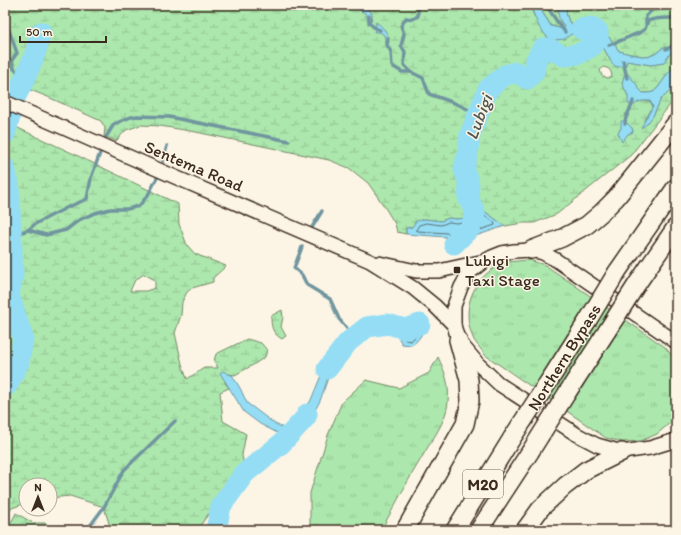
<svg xmlns="http://www.w3.org/2000/svg" width="681" height="535" font-family="Itim,sans-serif">
  <defs>
    <pattern id="grass-tufts" width="24" height="20" patternUnits="userSpaceOnUse"><rect width="24" height="20" fill="#ace7ad"/><path d="M3 7l-1-3M5 7V3M7 7l1-3M15 17l-1-3M17 17v-4M19 17l1-3" fill="none" stroke="#95c694"/></pattern>
    <pattern id="wetland-marsh" width="20" height="14" patternUnits="userSpaceOnUse"><rect width="20" height="14" fill="#ace7ad"/><path d="M1 5h8M5 5V1M11 12h8M15 12V8" fill="none" stroke="#95c694"/></pattern>
  </defs>
  <rect width="100%" height="100%" fill="#fcf5e5"/>
  <filter id="ink" filterUnits="userSpaceOnUse"><feTurbulence type="fractalNoise" baseFrequency=".025" numOctaves="2"/><feDisplacementMap in="SourceGraphic" scale="8" xChannelSelector="R" yChannelSelector="G"/><feConvolveMatrix kernelMatrix="1 2 1 2 8 2 1 2 1" color-interpolation-filters="sRGB"/></filter>
  <g filter="url(#ink)">
    <g fill="url(#grass-tufts)" stroke="#748866">
      <path d="M 529,260 L 545,265 L 665,347 L 676,361 L 676,413 L 670,423 L 657,434 L 641,441 L 623,442 L 606,438 L 485,355 C 482,350 477,345 474,340 C 461,313 470,282 496,267 C 506,261 518,261 529,260 Z"/>
      <path d="M 438,357 C 445,372 450,385 448,402 C 446,423 432,439 422,457 C 407,481 395,506 381,530 L 312,530 L 310,523 L 310,493 L 328,435 L 342,402 L 366,380 L 399,388 L 429,373 Z"/>
    </g>
    <g fill="url(#wetland-marsh)" stroke="#748866" fill-rule="evenodd">
      <path d="M 5,5 L 357,5 L 356,8 L 367,14 L 371,21 L 372,14 L 366,6 L 358,5 L 528,5 L 532,10 L 534,16 L 565,39 L 570,34 L 584,33 L 593,35 L 594,39 L 603,47 L 613,65 L 627,61 L 651,65 L 663,63 L 664,47 L 655,54 L 648,57 L 630,54 L 619,51 L 609,37 L 595,27 L 584,25 L 573,25 L 569,22 L 566,13 L 560,21 L 565,27 L 563,29 L 551,26 L 539,7 L 534,5 L 676,5 L 676,69 L 672,69 C 667,74 658,89 653,92 C 650,93 646,93 643,93 L 637,88 L 622,83 L 628,96 L 635,105 C 638,100 645,101 650,101 L 653,107 L 649,114 L 644,121 L 653,116 L 661,99 L 676,86 L 676,97 L 631,155 L 557,214 L 534,223 L 523,223 L 505,226 L 477,206 L 470,205 L 473,210 L 466,218 L 456,219 L 449,218 L 441,221 L 425,219 L 412,227 L 406,228 L 406,234 L 397,232 L 395,224 L 384,206 L 368,183 L 349,168 L 329,160 L 196,132 L 160,126 L 141,125 L 126,130 L 116,141 L 104,136 L 105,128 L 101,121 L 48,97 L 5,80 ZM 583,47 L 588,52 L 570,61 L 571,58 L 566,51 L 574,50 ZM 604,67 L 609,69 L 611,72 L 612,76 L 608,78 L 602,76 L 600,70 ZM 621,128 L 632,128 L 633,132 L 628,134 L 618,133 Z"/>
      <path d="M 5,122 L 72,153 L 178,204 L 179,224 L 187,245 L 195,254 L 226,266 L 213,278 L 213,282 L 192,288 L 187,292 L 182,302 L 181,315 L 175,333 L 182,364 L 187,379 L 204,368 L 218,368 L 214,361 L 216,354 L 247,339 L 261,343 L 267,350 L 265,357 L 253,365 L 235,375 L 228,374 L 225,383 L 229,388 L 220,392 L 223,421 L 246,434 L 242,455 L 245,473 L 221,506 L 212,509 L 197,530 L 111,530 L 104,507 L 70,496 L 50,498 L 50,485 L 26,485 L 26,503 L 9,509 L 5,508 ZM 144,274 L 155,280 L 155,288 L 146,291 L 130,291 L 135,280 Z"/>
      <path d="M 282,310 L 283,317 L 281,327 L 286,336 L 282,339 C 272,333 271,327 271,316 Z"/>
      <polygon points="16,513 33,523 46,523 49,529 47,530 5,530 5,526 12,521"/>
    </g>
    <g fill="#94ddf5" stroke="#70959f">
      <polygon points="357,5 366,6 372,14 371,21 368,20 366,14 356,8"/>
      <path d="M 528,5 L 534,5 L 539,7 L 551,26 L 563,29 L 565,27 C 559,20 557,16 559,7 L 567,7 L 566,13 L 569,22 L 573,25 L 584,25 L 595,27 L 609,37 L 619,51 L 630,54 L 648,57 L 655,54 L 664,47 L 675,49 L 667,57 L 664,63 L 651,65 L 627,61 L 626,65 L 618,67 L 613,65 L 603,47 L 594,39 L 593,35 L 584,33 L 571,34 L 565,39 L 554,40 L 547,37 L 539,27 L 532,10 Z"/>
      <path d="M 376,22 C 384,28 388,33 389,43 L 386,43 L 384,35 L 380,32 L 374,32 L 376,27 Z"/>
      <path d="M 583,47 L 591,47 C 588,55 577,58 570,62 L 571,58 L 570,55 L 565,51 L 574,50 Z"/>
      <path d="M 672,69 L 676,69 L 676,86 L 661,99 L 653,116 L 647,124 L 641,128 C 644,121 649,114 653,106 L 650,101 C 645,101 638,100 635,105 L 628,104 L 628,96 L 622,83 L 624,76 L 628,74 L 637,85 L 638,88 L 643,93 C 646,93 651,93 653,92 C 660,88 665,75 672,69 Z"/>
      <polygon points="621,121 625,121 632,128 633,132 628,134 622,142 618,133 621,128"/>
      <polygon points="470,205 477,206 505,226 467,239 458,245 447,241 446,237 406,234 406,228 412,227 416,221 425,219 441,221 449,218 456,219 466,218 473,210"/>
      <path d="M 415,321 L 424,324 C 424,333 419,340 412,345 L 402,344 L 399,339 L 408,324 Z"/>
      <polygon points="341,340 344,341 345,346 339,361 329,375 320,401 308,423 296,434 287,438 260,424 244,412 220,373 223,371 228,374 232,375 240,388 247,403 275,424 292,432 299,418 304,412 311,400 322,373 339,347"/>
    </g>
    <g fill="none" stroke-linecap="round" stroke-linejoin="round">
      <g stroke="#5f7274" stroke-width="1">
        <path d="M 476,212 L 478,212 L 494,222 L 495,225 L 465,235 L 458,240 C 450,238 452,235 447,233 L 418,231 L 416,230 L 419,225 L 426,223 L 441,225 L 449,222 L 456,223 L 467,222 Z"/>
        <polygon points="415,325 419,327 420,330 414,338 411,341 405,340 405,338 410,327"/>
      </g>
      <g stroke="#70959f" stroke-width="3.5">
        <path d="M 418,5 L 418,16 L 413,19 L 406,18 L 401,26 L 404,34 L 401,46 L 405,52 L 404,65 L 411,72 L 423,78 L 429,94 C 446,100 464,105 478,116"/>
        <polyline points="546,5 556,20 565,32"/>
        <polyline points="369,16 369,23 375,28 380,30"/>
        <polyline points="5,19 17,53 12,60 14,69 25,78"/>
        <polyline points="646,24 646,16 654,8 664,9"/>
        <polyline points="388,38 387,45 391,52 392,66 402,72 411,72"/>
        <path d="M 609,45 L 622,40 L 631,36 L 639,33 L 645,29 L 648,21 C 657,17 666,18 676,18"/>
        <polyline points="666,49 671,47 676,39"/>
        <polyline points="623,61 627,78"/>
        <path d="M 625,124 C 624,116 632,109 633,101"/>
        <polyline points="106,137 114,124 131,117 137,116 169,117 289,141"/>
        <polyline points="163,161 167,146"/>
        <polyline points="311,229 322,211"/>
        <polyline points="28,230 35,224 68,207 87,199 91,178 100,153"/>
        <polyline points="11,240 19,233 28,230 46,235 66,230 79,220 95,213 110,209 127,209 139,206 148,195 158,176"/>
        <polyline points="302,247 294,268 302,275 307,285 330,299 339,319 349,331 351,339"/>
        <polyline points="87,530 104,507 124,470 175,421"/>
      </g>
      <g stroke="#94ddf5" stroke-width="21">
        <polyline points="16,96 25,78 35,54 41,32"/>
        <polyline points="5,134 11,113"/>
        <polyline points="5,168 9,185 13,275 9,295 23,338 19,362 8,384 5,387"/>
        <polyline points="454,244 471,227 475,213 468,197 469,184 464,169 468,152 470,135 488,89 505,75 516,72 527,79 534,72 536,60 542,49 549,48 564,56 578,54 591,47 598,39 598,32 591,27 581,29"/>
        <polyline points="327,369 348,342 367,327 388,324 405,329 420,324"/>
        <polyline points="216,530 221,506 245,473 282,443 306,417 307,414"/>
      </g>
      <defs>
        <g id="secondary">
          <polyline points="5,102 175,177 370,261 413,288 435,306 454,325"/>
          <polyline points="379,263 416,271 439,271 480,262"/>
          <polyline points="676,342 556,260 543,253 531,250 514,251 502,253 492,257 483,262 469,273 461,287 454,306 454,325 458,340 478,364 499,384 576,434 597,445 622,452 650,448 676,440"/>
        </g>
        <g id="highway">
          <polyline points="531,250 562,238 587,225 601,213 616,198 676,123"/>
          <polyline points="617,272 676,187"/>
          <polyline points="637,284 676,227"/>
          <polyline points="549,381 588,320"/>
          <polyline points="567,393 607,331"/>
          <polyline points="405,530 465,424 470,401 469,380 458,340"/>
          <polyline points="455,530 512,438"/>
          <polyline points="479,530 530,452"/>
          <polyline points="525,530 541,508 565,486 586,470 622,452"/>
        </g>
      </defs>
      <use href="#secondary" stroke="#3b2a1e" stroke-width="16"/>
      <use href="#highway" stroke="#3b2a1e" stroke-width="20"/>
      <use href="#secondary" stroke="#fcf5e5" stroke-width="13"/>
      <use href="#highway" stroke="#fcf5e5" stroke-width="17"/>
      <defs>
        <g id="highway-bridge">
          <polyline points="588,320 617,272"/>
          <polyline points="607,331 637,284"/>
          <polyline points="512,438 549,381"/>
          <polyline points="530,452 567,393"/>
        </g>
      </defs>
      <use href="#highway-bridge" stroke="#3b2a1e" stroke-width="20" stroke-linecap="butt"/>
      <use href="#highway-bridge" stroke="#fcf5e5" stroke-width="17"/>
    </g>
  </g>
  <rect fill="#3b2a1e" stroke="#fcf5e5" stroke-width="1.5" x="453" y="266" width="8" height="8" rx="2"/>
  <g text-anchor="middle" stroke-width="3" stroke-linejoin="round" paint-order="stroke">
    <rect fill="#fcf5e5" stroke="#75675a" stroke-width="1" x="463" y="470" width="40" height="28" rx="3"/>
    <g font-size="16" font-weight="bold" fill="#3b2a1e">
      <text x="483" y="490">M20</text>
    </g>
    <g font-size="17" fill="#3b2a1e" stroke="#fcf5e5">
      <text transform="translate(194 166) rotate(23)" y="6">Sentema Road</text>
      <text transform="translate(564 357) rotate(-58)" y="6">Northern Bypass</text>
    </g>
    <g font-size="17" fill="#3b2a1e" stroke="#fcf5e5" text-anchor="start">
      <text x="465" y="266">Lubigi<tspan x="465" dy="20">Taxi Stage</tspan></text>
    </g>
    <g font-size="18" font-style="italic" fill="#515754" stroke="#fcf5e5">
      <text transform="translate(479 117) rotate(-69)" y="6">Lubigi</text>
    </g>
  </g>
  <rect width="681" height="535" fill="none" stroke="#fcf5e5" stroke-width="20"/>
  <rect x="10" y="10" width="661" height="515" fill="none" stroke="#3b2a1e" stroke-width="1.5" filter="url(#ink)"/>
  <g transform="translate(38 497)"><circle r="19" fill="#fcf5e5" stroke="#afa495"/>
  <path d="M0-3L7 15L0 10L-7 15Z" fill="#3b2a1e"/>
  <text y="-6" font-size="11" font-weight="bold" text-anchor="middle" fill="#3b2a1e">N</text>
  </g>
  <path d="M20 36v6h86v-6" fill="none" stroke="#3b2a1e" stroke-width="2"/>
  <text x="26" y="36" font-size="12" fill="#3b2a1e" stroke="#fcf5e5" stroke-width="3" paint-order="stroke">50 m</text>
</svg>
